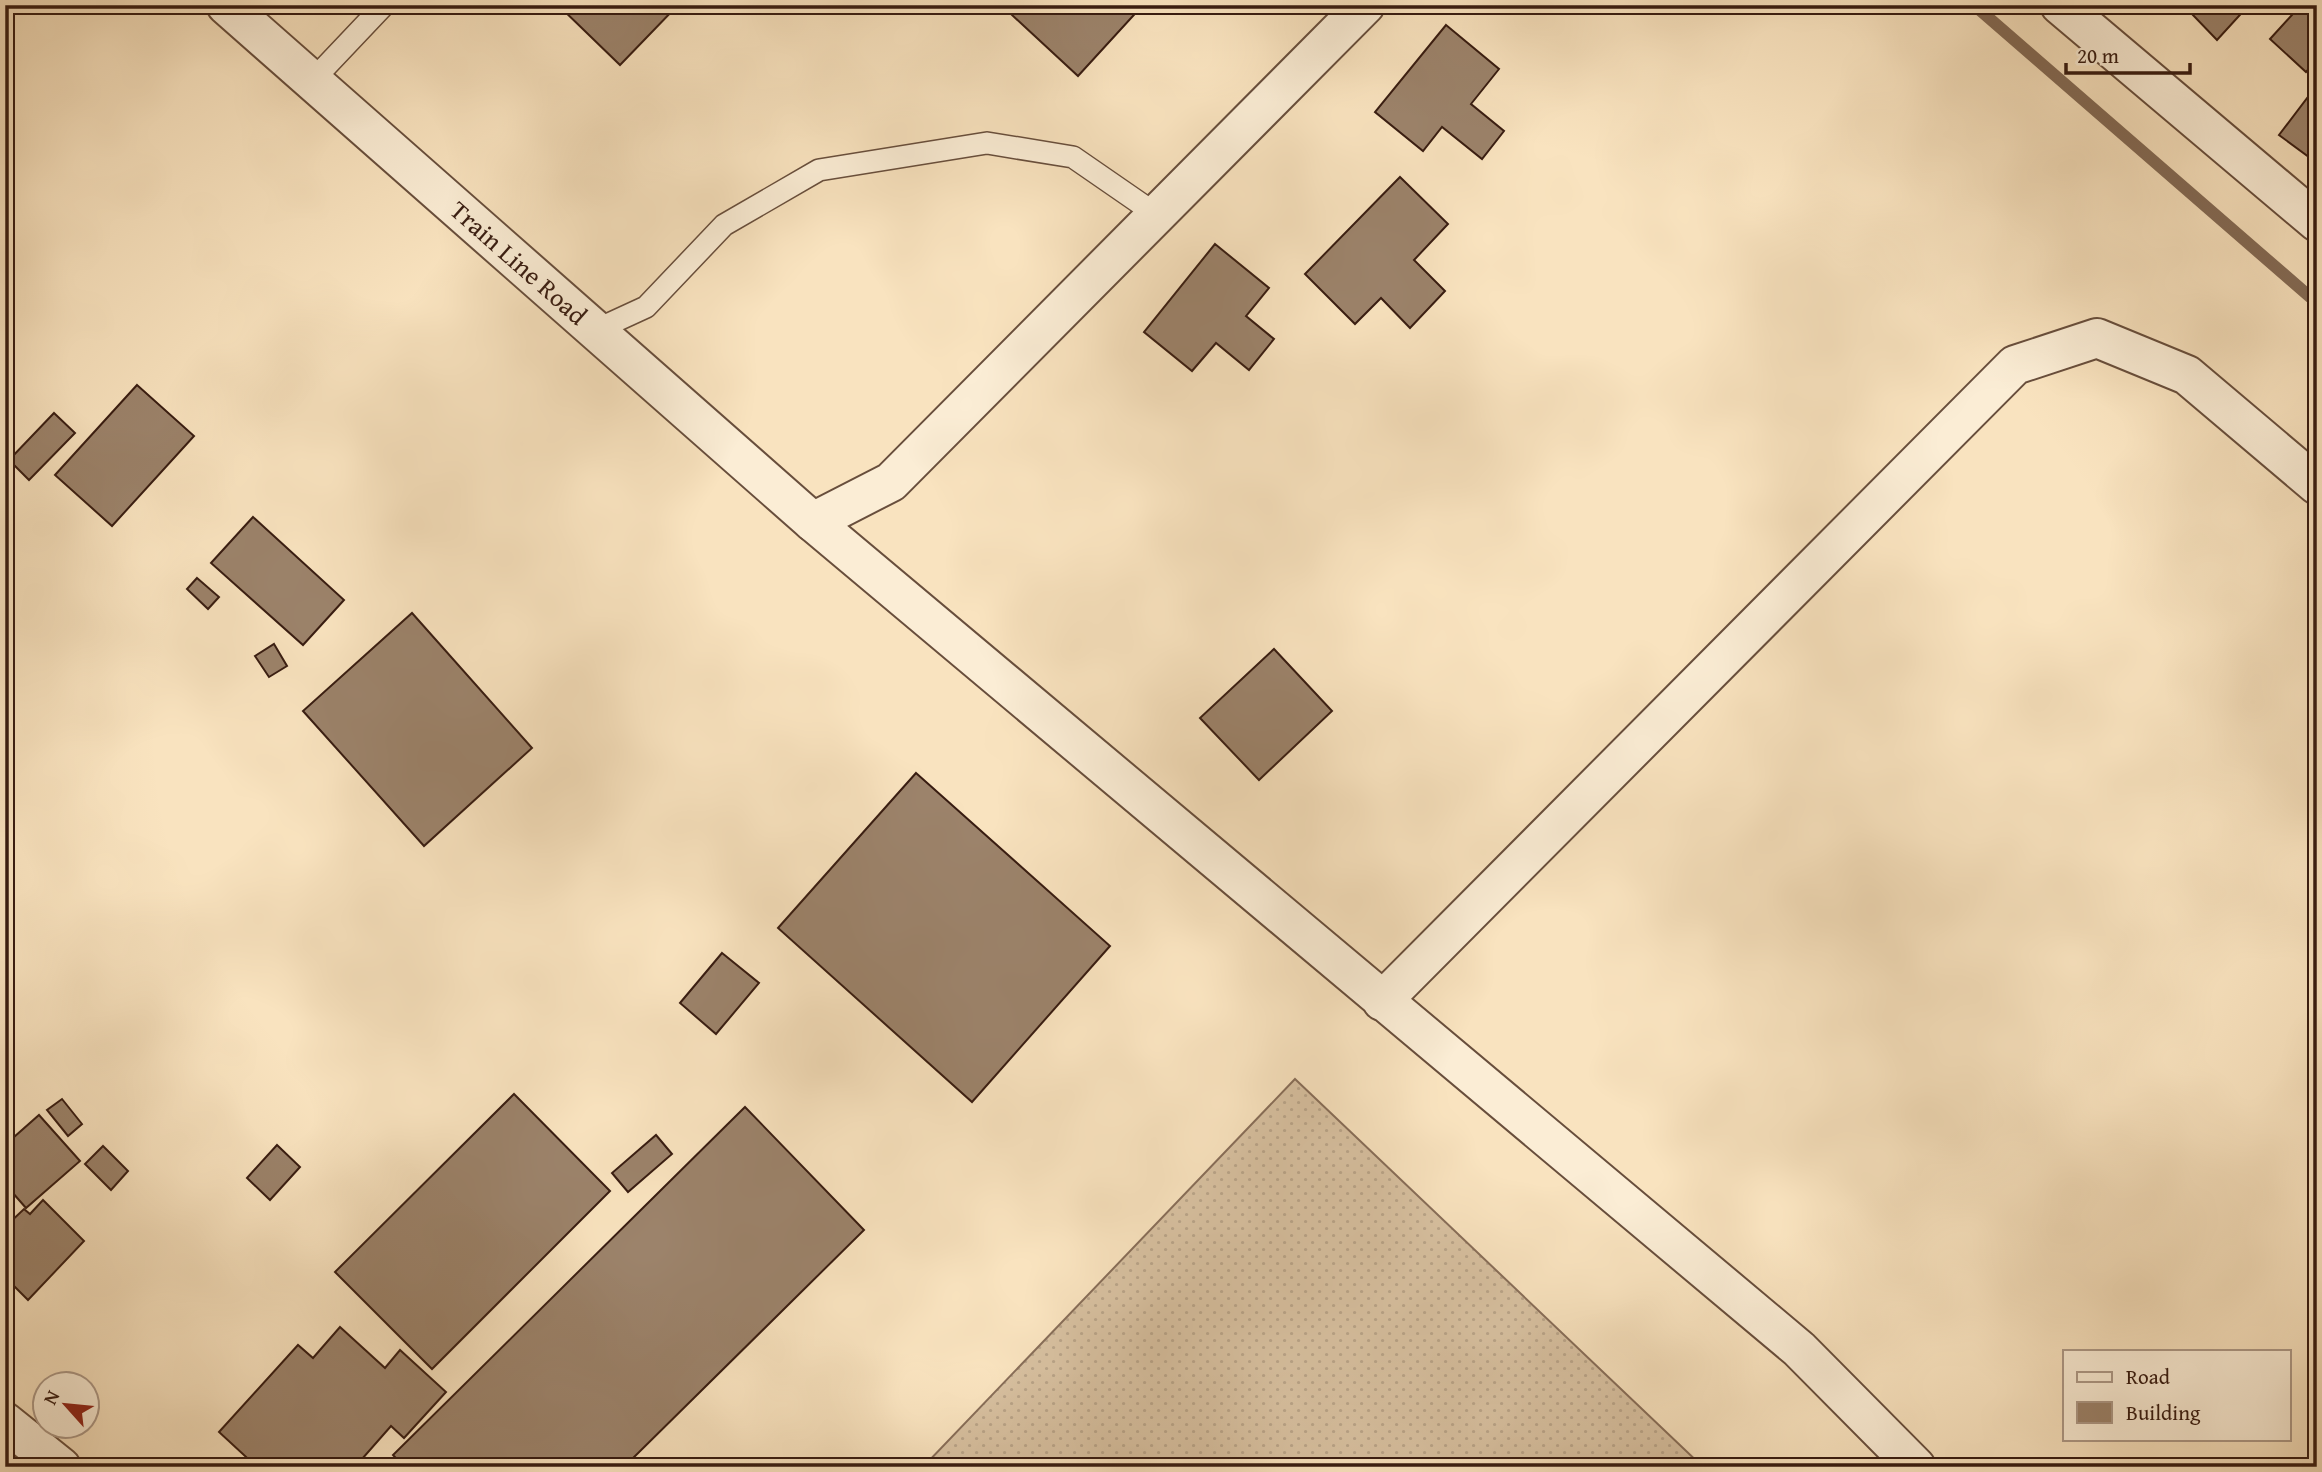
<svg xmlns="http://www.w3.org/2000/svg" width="2322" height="1472" font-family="'Gentium Book Plus',serif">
  <defs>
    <pattern id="grass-dots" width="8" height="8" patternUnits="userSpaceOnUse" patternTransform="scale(1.75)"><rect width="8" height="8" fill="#d8c1a1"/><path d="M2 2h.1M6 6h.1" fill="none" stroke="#baa58a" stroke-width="1.8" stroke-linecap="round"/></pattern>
  </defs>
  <rect width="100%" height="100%" fill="#f9e3bf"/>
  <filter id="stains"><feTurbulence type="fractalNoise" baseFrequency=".00286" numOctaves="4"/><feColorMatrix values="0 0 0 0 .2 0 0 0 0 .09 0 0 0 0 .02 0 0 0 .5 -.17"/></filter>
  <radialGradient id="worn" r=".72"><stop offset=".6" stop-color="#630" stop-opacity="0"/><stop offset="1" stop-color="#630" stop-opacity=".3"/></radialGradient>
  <polygon fill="url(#grass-dots)" stroke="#886e59" stroke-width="2" points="1295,1079 1703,1467 923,1467"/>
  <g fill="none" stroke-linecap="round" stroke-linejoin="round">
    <polyline stroke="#846b56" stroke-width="12" points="1974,5 2317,303"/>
  </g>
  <g fill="#9c836b" stroke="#381c11" stroke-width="2">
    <polygon points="558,5 678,5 620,65"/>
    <polygon points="1021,5 1143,5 1078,76 1012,15"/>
    <polygon points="2196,5 2249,5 2217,40 2190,12"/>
    <polygon points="2301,5 2317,5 2317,60 2306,72 2270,39"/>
    <polygon points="1446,25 1499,69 1471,104 1504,131 1482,159 1442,127 1423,151 1375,112"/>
    <polygon points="2317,85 2317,163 2279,135"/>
    <polygon points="1400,177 1448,224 1414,260 1445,291 1410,328 1381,298 1355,324 1305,274"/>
    <polygon points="1215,244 1269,288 1246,316 1274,339 1249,370 1216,343 1192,371 1144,332"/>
    <polygon points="137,385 194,436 112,526 55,475"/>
    <polygon points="54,413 75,433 29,480 9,460"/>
    <polygon points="253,517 344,600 303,645 211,563"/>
    <polygon points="197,578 219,597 208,609 187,589"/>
    <polygon points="412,613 532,748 424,846 303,711"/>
    <polygon points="274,644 287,666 269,677 255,656"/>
    <polygon points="1274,649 1332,711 1259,780 1200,718"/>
    <polygon points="916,773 1110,946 972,1102 778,928"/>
    <polygon points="722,953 759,983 716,1034 680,1003"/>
    <polygon points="514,1094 610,1191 432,1369 335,1272"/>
    <polygon points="62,1099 82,1124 68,1136 47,1110"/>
    <polygon points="745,1107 864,1230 624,1467 404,1467 393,1455"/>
    <polygon points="39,1115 80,1161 26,1208 5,1184 5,1145"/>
    <polygon points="656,1135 672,1154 628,1192 612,1173"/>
    <polygon points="277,1145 300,1167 270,1200 247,1178"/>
    <polygon points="103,1146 128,1171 111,1190 85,1164"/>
    <polygon points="43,1200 84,1241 28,1300 5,1277 5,1227 24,1209 30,1214"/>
    <polygon points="340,1327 385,1368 400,1350 446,1392 404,1438 391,1426 355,1467 257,1467 219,1432 298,1345 313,1358"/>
  </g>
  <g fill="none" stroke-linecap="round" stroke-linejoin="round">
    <defs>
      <g id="service">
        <polyline points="312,81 384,5"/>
        <polyline points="596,330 646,307 724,225 819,170 987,143 1073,157 1157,215"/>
      </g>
      <g id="minor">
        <path id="s1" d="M 226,5 L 813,522 L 1799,1349 L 1916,1467"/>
        <polyline points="2060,5 2317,222"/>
        <polyline points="813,522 891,482 1365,5"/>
        <polyline points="1382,1001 2015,365 2097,338 2187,375 2317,485"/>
        <polyline points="5,1422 61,1467"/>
      </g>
    </defs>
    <use href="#service" stroke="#684e3c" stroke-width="24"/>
    <use href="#minor" stroke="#684e3c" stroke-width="42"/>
    <use href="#service" stroke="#fbedd5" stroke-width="21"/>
    <use href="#minor" stroke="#fbedd5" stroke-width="38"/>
  </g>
  <g text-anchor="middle" stroke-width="7" stroke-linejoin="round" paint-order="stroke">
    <g font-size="26" fill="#381c11" stroke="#fbedd5">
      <text dy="9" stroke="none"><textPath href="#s1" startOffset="390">Train Line Road</textPath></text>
    </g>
  </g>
  <rect width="2322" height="1472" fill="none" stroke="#f9e3bf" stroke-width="28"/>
  <rect x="7" y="7" width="2308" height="1458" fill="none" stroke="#381c11" stroke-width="3.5"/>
  <rect x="14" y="14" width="2294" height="1444" fill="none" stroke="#381c11" stroke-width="2"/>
  <rect x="2063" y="1350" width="228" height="91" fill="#fbedd5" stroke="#ad9987" stroke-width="2"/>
  <rect x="2077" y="1372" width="35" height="10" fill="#fbedd5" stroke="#ad9987" stroke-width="2"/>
  <text x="2126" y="1384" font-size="21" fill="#381c11">Road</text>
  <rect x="2077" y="1402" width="35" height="21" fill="#9c836b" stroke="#ad9987" stroke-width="2"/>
  <text x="2126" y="1420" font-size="21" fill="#381c11">Building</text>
  <g transform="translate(66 1405) rotate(297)"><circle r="33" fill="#fbedd5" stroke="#ad9987" stroke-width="2"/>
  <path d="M0-5L12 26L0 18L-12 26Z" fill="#8f2418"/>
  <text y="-10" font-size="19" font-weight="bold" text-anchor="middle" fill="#381c11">N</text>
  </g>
  <path d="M2066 63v10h124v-10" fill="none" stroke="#381c11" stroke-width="3.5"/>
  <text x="2077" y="63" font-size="21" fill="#381c11" stroke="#fbedd5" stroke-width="5" paint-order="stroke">20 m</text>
  <rect width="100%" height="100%" filter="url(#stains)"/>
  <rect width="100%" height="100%" fill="url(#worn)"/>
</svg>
